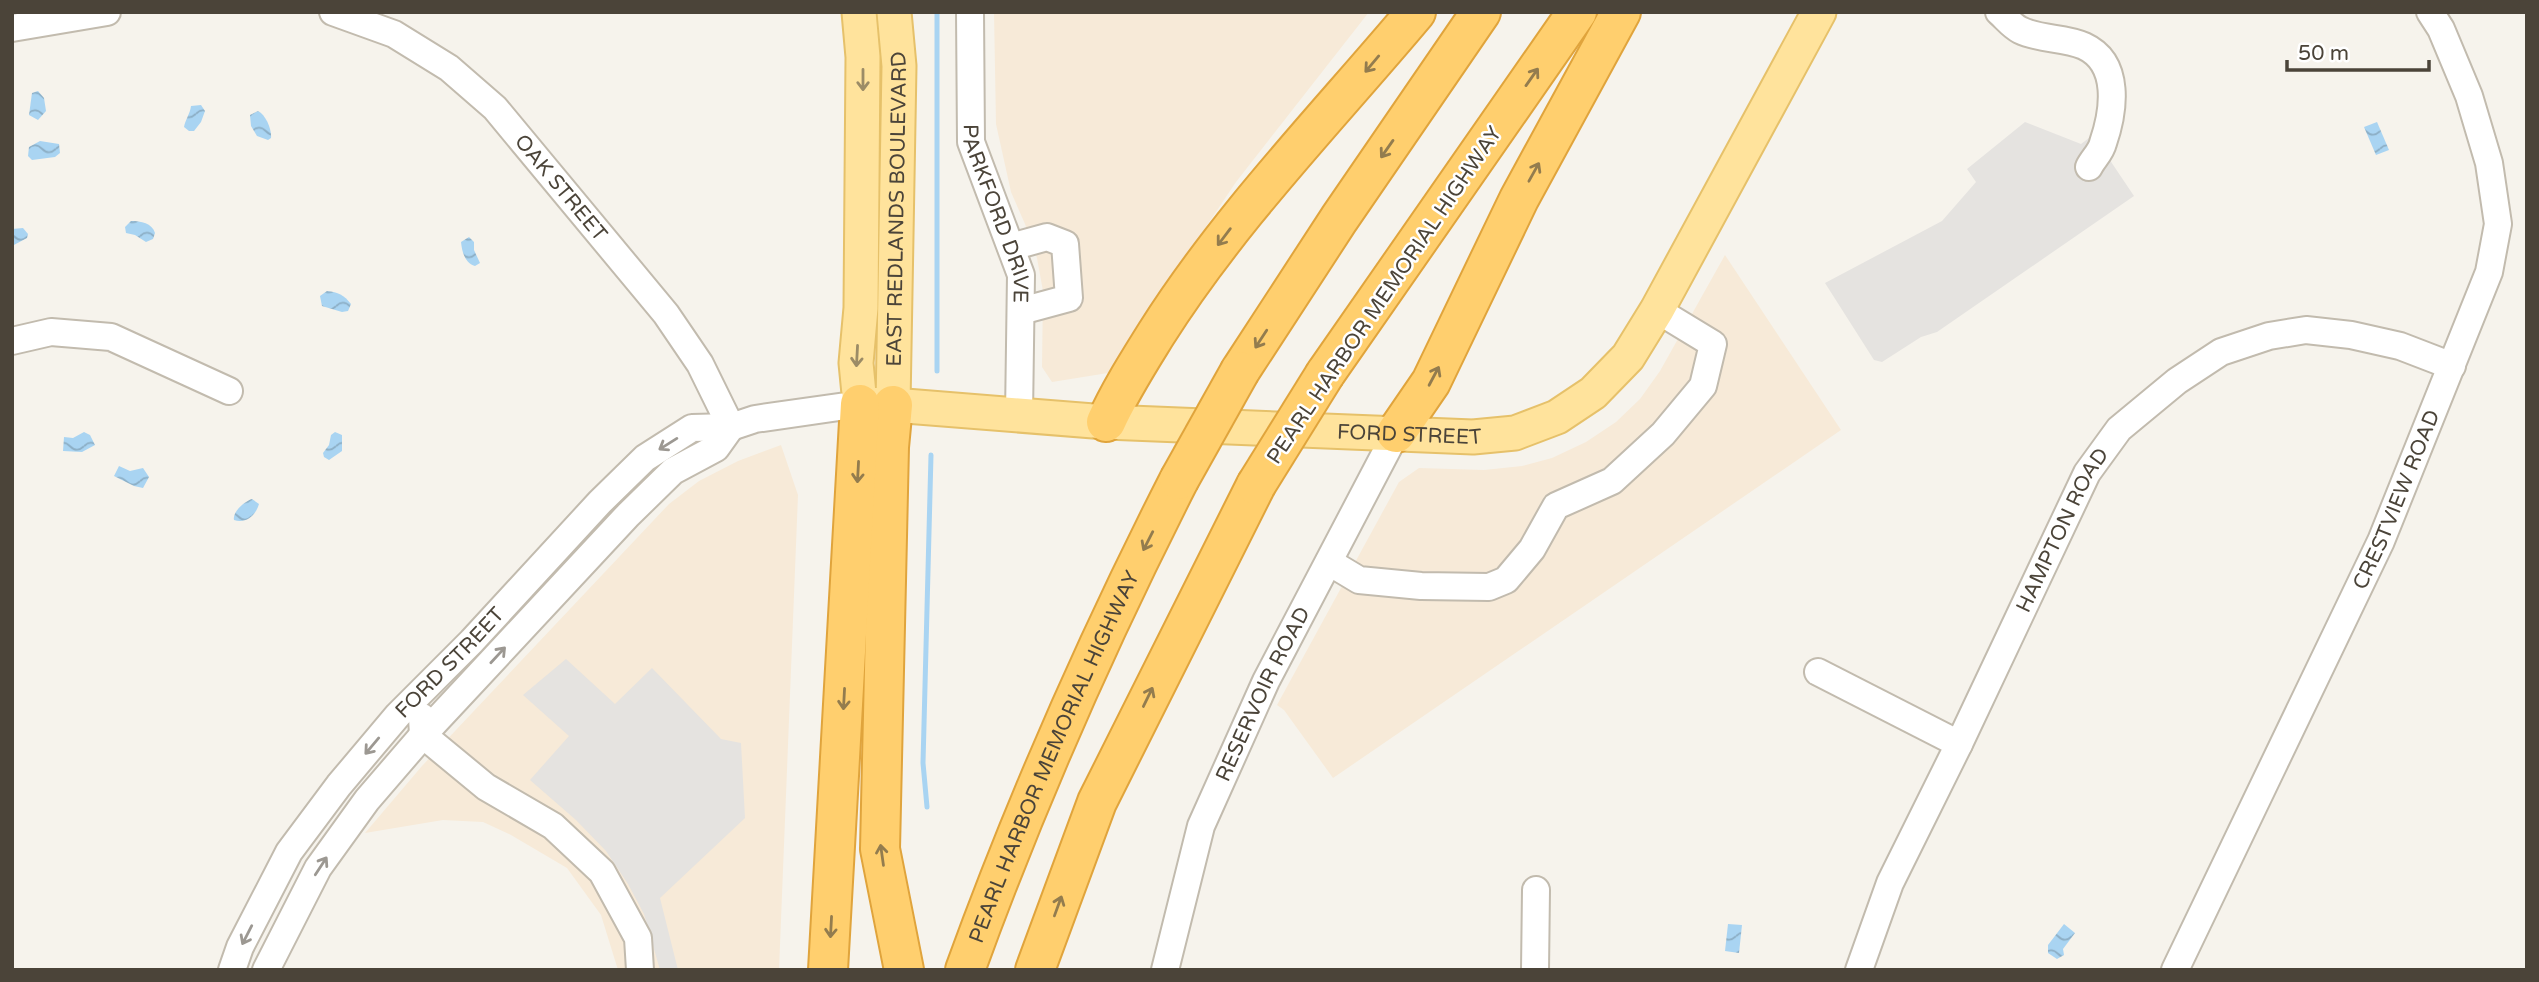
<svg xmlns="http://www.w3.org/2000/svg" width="2539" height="982" font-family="'Varela Round',sans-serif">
  <defs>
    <pattern id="water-waves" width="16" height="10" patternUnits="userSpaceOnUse" patternTransform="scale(1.75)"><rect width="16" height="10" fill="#a9d4f2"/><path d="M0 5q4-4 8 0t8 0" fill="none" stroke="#8caec5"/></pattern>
  </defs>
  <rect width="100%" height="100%" fill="#f6f3ec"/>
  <g fill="#f7ead8">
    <polygon points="994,12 1369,12 1236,182 1108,373 1052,382 1042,367 1043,291 1037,258 1025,224 1011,192 996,124"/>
    <polygon points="1725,255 1841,430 1333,778 1284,710 1277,705 1399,482 1419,468 1484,470 1522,466 1552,458 1586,442 1616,422 1640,399 1660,371"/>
    <polygon points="781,445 798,495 779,970 618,970 601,915 567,868 511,835 483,822 443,820 365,833 422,766 669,504 699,481 738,461"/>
  </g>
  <g fill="#e5e3e0">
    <polygon points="2025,122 2081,144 2093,135 2134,196 1937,332 1921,337 1882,362 1874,360 1825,283 1942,221 1976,182 1967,169"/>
    <polygon points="566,659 615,704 652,668 721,739 741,743 745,818 660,898 678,970 660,970 644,914 628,884 606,851 576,820 530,780 569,736 523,695"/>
  </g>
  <g fill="url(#water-waves)">
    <polygon points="38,91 44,98 46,111 38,120 29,115 32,93"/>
    <path d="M 201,105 L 205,111 L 201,122 L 194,131 L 189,131 L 184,127 C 185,120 190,114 191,106 Z"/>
    <path d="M 258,111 C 266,115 272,130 271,138 L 268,140 L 257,136 L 251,126 L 250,115 Z"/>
    <polygon points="2377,122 2389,150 2376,155 2364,127"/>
    <polygon points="40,141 59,144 60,153 55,157 32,160 28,156 29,147"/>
    <path d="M 131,221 C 141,221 152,223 155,233 L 153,239 L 146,242 L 135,235 L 126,233 L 125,227 Z"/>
    <polygon points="23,228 28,234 27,238 12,246 12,229"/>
    <path d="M 469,237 L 474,242 L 474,250 L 480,263 L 475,266 C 465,263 462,252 461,242 Z"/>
    <path d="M 327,291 C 338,292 344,295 351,304 L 348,311 L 342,312 L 322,306 L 320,296 Z"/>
    <polygon points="84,432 90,435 95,445 82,452 63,451 64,437 73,438"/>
    <polygon points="335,432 342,435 342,451 329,460 324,457 323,453 329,445 331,435"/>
    <polygon points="119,466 130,471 143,468 149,477 143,488 134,486 114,476"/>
    <path d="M 252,499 L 259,504 C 256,515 246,524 234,520 C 232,512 245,501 252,499 Z"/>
    <polygon points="1728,924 1742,925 1739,953 1725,951"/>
    <polygon points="2064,924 2075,933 2063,949 2064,955 2057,959 2048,953 2048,945"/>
  </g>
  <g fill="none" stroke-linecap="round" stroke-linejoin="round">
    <g stroke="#a9d4f2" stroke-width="5">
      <polyline points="937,371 937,12"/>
      <polyline points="927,807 923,763 931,455"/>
    </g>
    <defs>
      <g id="minor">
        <path id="s1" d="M 333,12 L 394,34 L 449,68 L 495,108 L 666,314 L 700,364 L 731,427"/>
        <path id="s2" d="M 970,12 L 971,142 L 1021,275 L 1019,415"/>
        <path d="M 1999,12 C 2006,18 2012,26 2020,30 C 2040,40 2064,37 2084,46 C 2121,63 2114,111 2103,143 C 2101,152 2093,159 2089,167"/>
        <polyline points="12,28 107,12"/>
        <polyline points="1011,247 1047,237 1065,244 1069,298 1021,311"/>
        <polyline points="12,341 51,332 111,337 229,391"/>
        <polyline points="1329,562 1359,580 1421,586 1489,587 1506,580 1532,549 1556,506 1612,481 1663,434 1703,386 1713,344 1657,310"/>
        <polyline points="1818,672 1959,744"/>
        <polyline points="422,717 423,735 486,787 553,826 602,872 638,938 640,970"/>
        <path id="s3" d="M 232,970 L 240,947 L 289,852 L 339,785 L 398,715 L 472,641 L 600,502 L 645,458 L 692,428 L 731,427 L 755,419 L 860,404"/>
        <polyline points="266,970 318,868 367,800 423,735 628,515 673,471 716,448 731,427"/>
        <path id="s4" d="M 1165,970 L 1201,826 L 1266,681 L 1396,433"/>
        <polyline points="1535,970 1536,890"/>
        <path id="s5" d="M 1859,970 L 1890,883 L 1959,744 L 2087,473 L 2119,429 L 2177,381 L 2221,352 L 2269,336 L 2306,330 L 2351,335 L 2400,346 L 2452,366"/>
        <path id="s6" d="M 2175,970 L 2381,541 L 2489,272 L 2498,224 L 2489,163 L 2469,96 L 2441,29 L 2430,12"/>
      </g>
      <g id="major">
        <path id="s7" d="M 859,12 L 863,57 L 861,308 L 856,363 L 860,404 L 893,405 L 1106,422 L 1473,437 L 1515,433 L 1557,417 L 1593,393 L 1628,357 L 1657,310 L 1819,12"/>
        <path id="s8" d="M 893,405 L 899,66 L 894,12"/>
      </g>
      <g id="highway">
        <polyline points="1240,371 1339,219 1481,12"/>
        <polyline points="1325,374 1577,12"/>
        <polyline points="893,405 889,447 880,849 904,970"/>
        <path d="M 1106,422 C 1120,391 1138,363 1156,334 C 1230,217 1327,118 1416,12"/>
        <polyline points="1396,433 1431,382 1519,199 1621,12"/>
        <polyline points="828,970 860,404"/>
        <path id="s9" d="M 965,970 C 1026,802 1098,639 1179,480"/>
        <polyline points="1035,970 1097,802 1256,485"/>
      </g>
    </defs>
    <use href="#minor" stroke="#c2bbae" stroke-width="30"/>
    <use href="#major" stroke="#e6c16a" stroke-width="37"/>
    <use href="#highway" stroke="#e0a43c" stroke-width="42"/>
    <use href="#minor" stroke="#fff" stroke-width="26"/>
    <use href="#major" stroke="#ffe39c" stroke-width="33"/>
    <use href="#highway" stroke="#ffcf6e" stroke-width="38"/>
    <defs>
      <g id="highway-bridge">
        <polyline points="1179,480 1240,371"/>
        <polyline points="1256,485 1325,374"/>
      </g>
    </defs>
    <use href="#highway-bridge" stroke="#e0a43c" stroke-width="42" stroke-linecap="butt"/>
    <use href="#highway-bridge" stroke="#ffcf6e" stroke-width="38"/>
  </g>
  <defs><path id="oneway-shaft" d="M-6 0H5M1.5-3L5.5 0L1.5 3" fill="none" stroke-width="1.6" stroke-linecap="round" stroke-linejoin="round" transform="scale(1.75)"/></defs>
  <g stroke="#937c4e">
    <use href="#oneway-shaft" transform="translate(1372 64) rotate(130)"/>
    <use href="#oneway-shaft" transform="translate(1532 77) rotate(-55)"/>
    <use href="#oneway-shaft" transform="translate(1387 149) rotate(125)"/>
    <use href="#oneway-shaft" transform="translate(1534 172) rotate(-61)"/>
    <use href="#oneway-shaft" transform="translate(1224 237) rotate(127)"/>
    <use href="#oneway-shaft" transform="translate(1261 339) rotate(123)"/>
    <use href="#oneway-shaft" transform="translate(1434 376) rotate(-62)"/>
    <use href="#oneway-shaft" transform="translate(858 472) rotate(93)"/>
    <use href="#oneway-shaft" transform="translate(1148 541) rotate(117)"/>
    <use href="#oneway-shaft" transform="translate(1148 697) rotate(-64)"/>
    <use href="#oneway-shaft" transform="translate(844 699) rotate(93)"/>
    <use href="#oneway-shaft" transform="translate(882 855) rotate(-98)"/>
    <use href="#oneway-shaft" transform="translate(1058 906) rotate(-70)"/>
    <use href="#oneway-shaft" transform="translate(831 927) rotate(93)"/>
  </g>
  <g stroke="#9c8c66">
    <use href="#oneway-shaft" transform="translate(863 80) rotate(90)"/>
    <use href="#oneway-shaft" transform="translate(857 356) rotate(93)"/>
  </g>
  <g stroke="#9c9892">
    <use href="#oneway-shaft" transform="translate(668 444) rotate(148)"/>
    <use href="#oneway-shaft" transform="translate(498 655) rotate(-47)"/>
    <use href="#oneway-shaft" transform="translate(372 746) rotate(130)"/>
    <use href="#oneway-shaft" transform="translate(321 866) rotate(-57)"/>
    <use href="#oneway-shaft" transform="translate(247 935) rotate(117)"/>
  </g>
  <g text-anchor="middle" stroke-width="5" stroke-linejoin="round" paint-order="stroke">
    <g font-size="21" fill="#4b4439" stroke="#fff">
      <text dy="7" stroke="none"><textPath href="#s1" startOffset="294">OAK STREET</textPath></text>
      <text dy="7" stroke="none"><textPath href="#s8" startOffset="196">EAST REDLANDS BOULEVARD</textPath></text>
      <text dy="7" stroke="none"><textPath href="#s2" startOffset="206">PARKFORD DRIVE</textPath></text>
      <text transform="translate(1384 295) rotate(-56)" y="7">PEARL HARBOR MEMORIAL HIGHWAY</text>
      <text dy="7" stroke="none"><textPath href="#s7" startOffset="943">FORD STREET</textPath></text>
      <text dy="7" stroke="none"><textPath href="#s6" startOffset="520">CRESTVIEW ROAD</textPath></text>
      <text dy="7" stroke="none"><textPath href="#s5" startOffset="485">HAMPTON ROAD</textPath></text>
      <text dy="7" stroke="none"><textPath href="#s3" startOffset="380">FORD STREET</textPath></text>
      <text dy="7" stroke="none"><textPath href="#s4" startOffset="294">RESERVOIR ROAD</textPath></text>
      <text dy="7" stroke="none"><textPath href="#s9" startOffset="231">PEARL HARBOR MEMORIAL HIGHWAY</textPath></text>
    </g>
  </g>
  <rect width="2539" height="982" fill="none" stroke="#4b4439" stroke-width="28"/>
  <path d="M2287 60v10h142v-10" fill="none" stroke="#4b4439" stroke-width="3.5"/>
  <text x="2298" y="60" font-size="21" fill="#4b4439" stroke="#ffffff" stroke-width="5" paint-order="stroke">50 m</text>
</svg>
